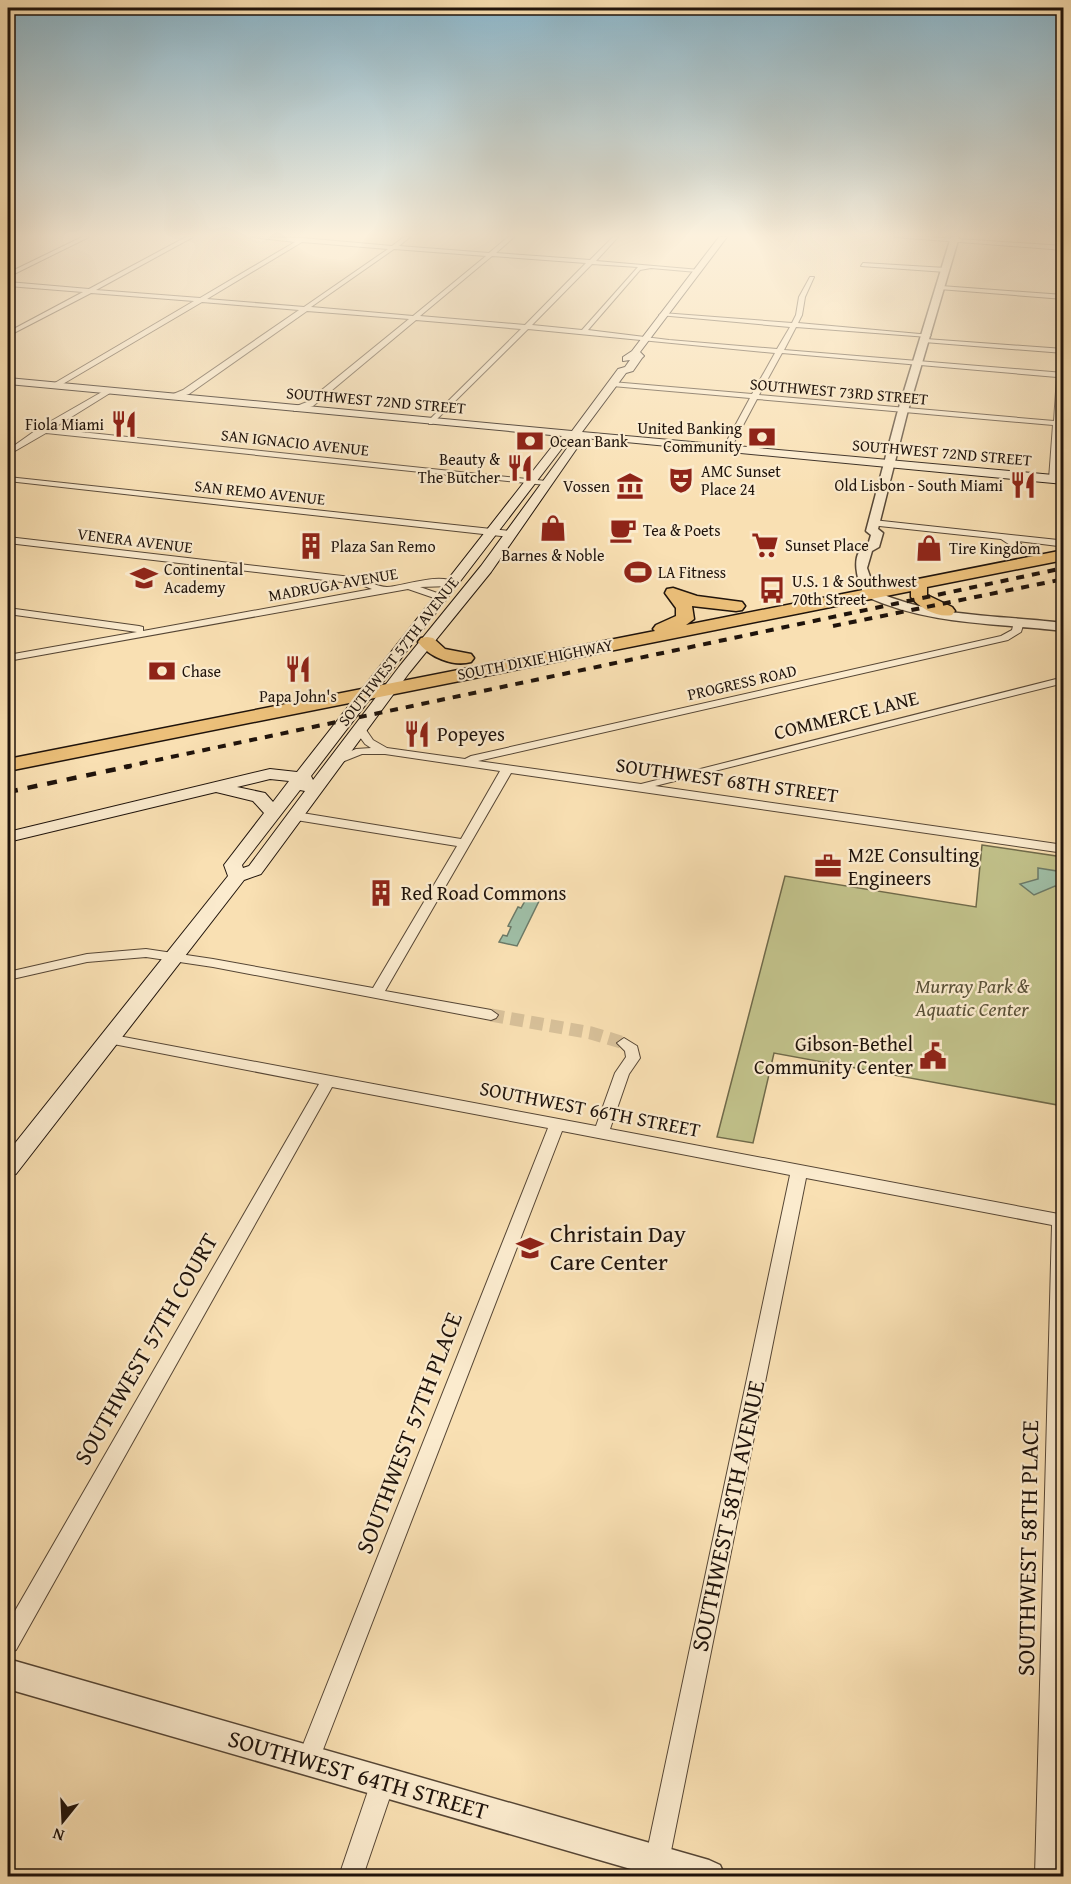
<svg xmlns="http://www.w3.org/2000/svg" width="1071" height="1884" font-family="'Gentium Book Plus',serif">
  <rect width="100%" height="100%" fill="#f9e0b3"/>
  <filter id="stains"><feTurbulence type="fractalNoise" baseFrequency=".00333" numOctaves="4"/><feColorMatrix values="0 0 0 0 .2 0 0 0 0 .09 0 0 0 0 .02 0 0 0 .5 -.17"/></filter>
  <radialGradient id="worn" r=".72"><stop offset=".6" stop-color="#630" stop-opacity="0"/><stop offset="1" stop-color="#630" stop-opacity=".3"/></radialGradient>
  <polygon fill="#c1c18a" stroke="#706a4a" stroke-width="1.5" points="982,845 1063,857 1063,1106 774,1053 753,1143 717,1137 785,876 976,907"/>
  <g fill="#9fbea6" stroke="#6c7a68" stroke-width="1.5">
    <polygon points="1038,868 1063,872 1063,889 1055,886 1034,895 1020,884 1038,879"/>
    <polygon points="525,892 542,895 517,946 499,942 503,935 507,936 511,927 508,926 518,907 521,908 526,899 522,897"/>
  </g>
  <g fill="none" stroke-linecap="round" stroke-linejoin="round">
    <polyline stroke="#d8c19a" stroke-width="13" stroke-dasharray="13 7" stroke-linecap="butt" points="491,1015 591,1033 624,1043"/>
    <defs>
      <g id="minor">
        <polygon points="82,237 89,237 8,277 8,273"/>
        <path d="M 186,237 L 193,237 L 96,290 L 200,298 L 295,242 L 251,237 L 302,238 L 392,246 L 404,237 L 410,237 L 399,246 L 489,253 L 508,237 L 514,237 L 496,253 L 590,260 L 613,237 L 618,237 L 596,261 L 700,270 L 697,272 L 651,268 L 640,270 L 588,330 L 669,340 L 777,349 L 790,327 L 659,315 L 662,313 L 792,323 L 796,315 L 799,297 L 810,277 L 814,277 L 805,297 L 802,315 L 798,323 L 931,335 L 928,337 L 796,327 L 784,350 L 1064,373 L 1061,421 L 1064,422 L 1064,426 L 1061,426 L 1057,479 L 1053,481 L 1049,479 L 1053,425 L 757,399 L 731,448 L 727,450 L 723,448 L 750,398 L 612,386 L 608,384 L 612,382 L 752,394 L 775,353 L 528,329 L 432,424 L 429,424 L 429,420 L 521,329 L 416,320 L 313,406 L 297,411 L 294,411 L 294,407 L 307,402 L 409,319 L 307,311 L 189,394 L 174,399 L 170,397 L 171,395 L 183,390 L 299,310 L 202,302 L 56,388 L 52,386 L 53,384 L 194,301 L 91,293 L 8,336 L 8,332 L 83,292 L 8,286 L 8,282 L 89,289 ZM 302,242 L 388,249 L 304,307 L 207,299 ZM 394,249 L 486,256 L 413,316 L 311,307 ZM 492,256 L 586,263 L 525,325 L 420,316 ZM 592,264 L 638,267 L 582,330 L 532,325 ZM 782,353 L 1057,377 L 1054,421 L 759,395 Z"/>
        <polygon points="895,237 928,237 1064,246 1064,250"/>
        <polygon points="863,263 946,268 949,270 946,272 861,266"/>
        <polygon points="941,286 1064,295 1064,299 939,289"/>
        <polygon points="926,339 1064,349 1064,353 924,342"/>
        <polygon points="107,389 111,391 110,393 52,429 546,481 550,483 546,485 46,433 8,455 8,450 39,428"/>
        <polygon points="8,477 510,531 514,534 510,537 8,481"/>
        <polygon points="873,520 1058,540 1062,543 1058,546 1018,541 1027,550 1022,553 1001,539 870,525 869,523"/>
        <path d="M 8,537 L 360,578 C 368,581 378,587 387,587 C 405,586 440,572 456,583 L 451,586 L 420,587 L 443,595 L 445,597 L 440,600 L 408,589 L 8,661 L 8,655 L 137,632 L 8,614 L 8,608 L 139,626 L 143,627 L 143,631 L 372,589 L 359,584 L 8,543 Z"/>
        <polygon points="1019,619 1024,622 1021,632 1008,640 478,761 641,784 1064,677 1064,683 655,786 1064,845 1064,853 511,773 385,991 491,1010 498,1015 496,1018 491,1020 213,967 146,957 87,962 8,980 8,972 87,954 146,949 213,959 373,988 457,846 296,820 290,816 296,812 461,839 500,771 385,754 362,754 342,762 334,762 334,758 356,749 371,748 365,744 354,729 356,727 364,727 373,740 387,748 465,759 471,756 1001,636 1012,630 1014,622"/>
        <polygon points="108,1034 596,1126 615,1073 626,1057 625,1051 617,1043 624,1038 637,1046 640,1058 629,1074 610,1129 1064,1215 1064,1563 1059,1876 1035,1876 1052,1225 806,1178 669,1861 665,1869 657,1873 649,1869 645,1861 790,1175 562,1131 319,1760 316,1768 308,1771 300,1768 297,1760 548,1128 332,1087 16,1650 8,1653 8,1623 319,1084 103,1042 101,1039"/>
        <polygon points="383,1770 391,1774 395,1782 363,1876 339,1876 371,1782 375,1774"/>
      </g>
      <g id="tertiary">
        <path d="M 951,237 L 959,237 L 907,414 L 878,529 L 883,533 L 879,547 L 872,551 L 867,568 L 875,591 C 934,618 1000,615 1064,623 L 1064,631 C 996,623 927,625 865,596 C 858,583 848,552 868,545 L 871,535 L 866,531 L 897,414 Z"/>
        <polygon points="8,1659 709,1860 720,1865 725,1876 655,1876 8,1689"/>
      </g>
      <path id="secondary" d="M 719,237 L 727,237 L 640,352 L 644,356 L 642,358 L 633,371 L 626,373 L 582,432 L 1064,476 L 1064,484 L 584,438 L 491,572 L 409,673 L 261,874 L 244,880 L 16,1174 L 8,1176 L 8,1152 L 228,876 L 224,865 L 264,813 L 253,801 L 216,792 L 8,842 L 8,832 L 270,769 L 297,772 L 558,439 L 562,436 L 8,384 L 8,378 L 572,431 L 618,369 L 625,367 L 630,360 L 623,361 L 623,357 L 632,351 ZM 573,440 L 481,566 L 399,667 L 313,780 L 311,776 L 566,443 ZM 270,779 L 289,781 L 273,802 L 265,793 L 237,787 ZM 300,790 L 305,791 L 249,866 L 243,868 L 242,865 Z"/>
      <g id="trunk">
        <path d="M 1064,550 L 1064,560 L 927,587 L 927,595 L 952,607 L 955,611 L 952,615 C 938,618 919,608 911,597 L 911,591 L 8,771 L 8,759 L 655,631 L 653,629 L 656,625 L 676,616 L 676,608 L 665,593 L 667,589 L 673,588 L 697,596 L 742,602 L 745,606 L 742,610 L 736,611 L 692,606 L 694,619 L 686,625 Z"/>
        <path d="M 427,637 L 433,638 L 445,649 L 471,654 L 474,658 L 471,662 C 453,667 429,657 418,642 L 421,638 Z"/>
      </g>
    </defs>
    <use href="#minor" stroke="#564635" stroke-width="2"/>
    <use href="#tertiary" stroke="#564635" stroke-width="3"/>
    <use href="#secondary" stroke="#1f130b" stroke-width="2"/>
    <use href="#trunk" stroke="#1f130b" stroke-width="3"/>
    <use href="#minor" fill="#fbebce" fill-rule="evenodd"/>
    <use href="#tertiary" fill="#fbebce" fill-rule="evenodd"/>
    <use href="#secondary" fill="#fbebce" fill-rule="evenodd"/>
    <use href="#trunk" fill="#ecc07a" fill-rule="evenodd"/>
    <g stroke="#1f130b" stroke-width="4" stroke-dasharray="8 8" stroke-linecap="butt">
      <polyline points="833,626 1064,579"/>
      <polyline points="124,767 1064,568"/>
    </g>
    <polyline stroke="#1f130b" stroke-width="4.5" stroke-dasharray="10 10" stroke-linecap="butt" points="8,792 131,766"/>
  </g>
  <linearGradient id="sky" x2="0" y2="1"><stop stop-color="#8bb8ce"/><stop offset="0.47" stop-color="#fcf1dd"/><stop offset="1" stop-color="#fcf1dd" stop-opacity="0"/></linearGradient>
  <rect width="1071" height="501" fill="url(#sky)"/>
  <defs>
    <symbol id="restaurant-bare" viewBox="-9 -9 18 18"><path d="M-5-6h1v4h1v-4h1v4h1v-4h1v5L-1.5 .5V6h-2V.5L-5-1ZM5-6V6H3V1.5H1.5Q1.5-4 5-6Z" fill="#8f2418" stroke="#fbebce" stroke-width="2.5" paint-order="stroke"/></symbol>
    <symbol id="bank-bare" viewBox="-9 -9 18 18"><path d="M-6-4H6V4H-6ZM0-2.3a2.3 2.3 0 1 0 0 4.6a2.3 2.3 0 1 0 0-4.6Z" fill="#8f2418" stroke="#fbebce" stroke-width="2.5" paint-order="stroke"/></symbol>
    <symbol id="theatre-bare" viewBox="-9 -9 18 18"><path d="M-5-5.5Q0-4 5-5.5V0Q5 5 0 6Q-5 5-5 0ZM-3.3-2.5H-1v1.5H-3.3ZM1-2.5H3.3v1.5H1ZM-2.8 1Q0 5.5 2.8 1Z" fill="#8f2418" stroke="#fbebce" stroke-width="2.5" paint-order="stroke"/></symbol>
    <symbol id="museum-bare" viewBox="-9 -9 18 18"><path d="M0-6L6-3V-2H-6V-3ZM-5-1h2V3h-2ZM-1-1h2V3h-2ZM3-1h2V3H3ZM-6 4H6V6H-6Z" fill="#8f2418" stroke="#fbebce" stroke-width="2.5" paint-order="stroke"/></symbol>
    <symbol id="shop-bare" viewBox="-9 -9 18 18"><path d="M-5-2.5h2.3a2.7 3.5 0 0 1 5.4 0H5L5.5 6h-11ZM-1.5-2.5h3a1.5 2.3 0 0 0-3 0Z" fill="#8f2418" stroke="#fbebce" stroke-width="2.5" paint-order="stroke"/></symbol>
    <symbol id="cafe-bare" viewBox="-9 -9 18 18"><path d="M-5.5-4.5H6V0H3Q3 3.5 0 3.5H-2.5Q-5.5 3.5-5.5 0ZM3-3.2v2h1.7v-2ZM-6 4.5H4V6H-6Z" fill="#8f2418" stroke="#fbebce" stroke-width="2.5" paint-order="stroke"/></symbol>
    <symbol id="supermarket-bare" viewBox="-9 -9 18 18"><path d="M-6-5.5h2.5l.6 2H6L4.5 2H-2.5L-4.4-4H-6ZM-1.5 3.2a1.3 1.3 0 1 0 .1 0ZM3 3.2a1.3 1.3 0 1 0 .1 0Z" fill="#8f2418" stroke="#fbebce" stroke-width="2.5" paint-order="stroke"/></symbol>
    <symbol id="building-bare" viewBox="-9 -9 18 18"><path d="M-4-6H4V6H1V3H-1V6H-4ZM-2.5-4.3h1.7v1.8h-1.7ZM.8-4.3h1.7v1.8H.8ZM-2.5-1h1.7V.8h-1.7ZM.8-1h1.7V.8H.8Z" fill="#8f2418" stroke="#fbebce" stroke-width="2.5" paint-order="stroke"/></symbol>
    <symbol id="stadium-bare" viewBox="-9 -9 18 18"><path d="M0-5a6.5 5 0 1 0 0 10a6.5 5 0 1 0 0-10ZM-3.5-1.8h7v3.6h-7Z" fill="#8f2418" stroke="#fbebce" stroke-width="2.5" paint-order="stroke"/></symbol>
    <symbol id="school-bare" viewBox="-9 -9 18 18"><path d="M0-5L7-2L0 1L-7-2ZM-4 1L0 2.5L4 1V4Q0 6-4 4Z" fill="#8f2418" stroke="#fbebce" stroke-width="2.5" paint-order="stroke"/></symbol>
    <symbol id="bus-bare" viewBox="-9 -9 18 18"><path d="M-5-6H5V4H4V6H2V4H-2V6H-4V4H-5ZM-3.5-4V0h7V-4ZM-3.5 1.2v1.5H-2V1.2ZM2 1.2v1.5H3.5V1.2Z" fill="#8f2418" stroke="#fbebce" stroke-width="2.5" paint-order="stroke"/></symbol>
    <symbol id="office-bare" viewBox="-9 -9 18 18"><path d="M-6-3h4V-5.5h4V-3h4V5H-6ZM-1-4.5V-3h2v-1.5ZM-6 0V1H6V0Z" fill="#8f2418" stroke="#fbebce" stroke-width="2.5" paint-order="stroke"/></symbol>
    <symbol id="civic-bare" viewBox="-9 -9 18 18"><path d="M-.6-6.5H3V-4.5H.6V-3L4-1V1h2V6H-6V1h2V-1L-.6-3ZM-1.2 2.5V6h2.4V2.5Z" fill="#8f2418" stroke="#fbebce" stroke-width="2.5" paint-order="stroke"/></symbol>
  </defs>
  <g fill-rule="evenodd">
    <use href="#restaurant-bare" x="105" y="405" width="38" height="38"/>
    <use href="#bank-bare" x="743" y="418" width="38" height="38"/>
    <use href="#bank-bare" x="511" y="422" width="38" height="38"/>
    <use href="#restaurant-bare" x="501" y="449" width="38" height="38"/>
    <use href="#theatre-bare" x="662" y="461" width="38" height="38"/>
    <use href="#restaurant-bare" x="1004" y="466" width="38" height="38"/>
    <use href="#museum-bare" x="611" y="467" width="38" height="38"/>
    <use href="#shop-bare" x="534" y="509" width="38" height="38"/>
    <use href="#cafe-bare" x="604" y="511" width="38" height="38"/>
    <use href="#supermarket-bare" x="746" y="526" width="38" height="38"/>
    <use href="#building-bare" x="292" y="527" width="38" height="38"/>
    <use href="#shop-bare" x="910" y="529" width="38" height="38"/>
    <use href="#stadium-bare" x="619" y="553" width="38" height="38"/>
    <use href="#school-bare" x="125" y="559" width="38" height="38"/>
    <use href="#bus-bare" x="753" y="571" width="38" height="38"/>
    <use href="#restaurant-bare" x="279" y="650" width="38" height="38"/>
    <use href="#bank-bare" x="143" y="652" width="38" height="38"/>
    <use href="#restaurant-bare" x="398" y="715" width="38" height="38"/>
    <use href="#office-bare" x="809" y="847" width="38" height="38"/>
    <use href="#building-bare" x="362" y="874" width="38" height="38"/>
    <use href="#civic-bare" x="914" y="1037" width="38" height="38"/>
    <use href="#school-bare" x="511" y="1229" width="38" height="38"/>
  </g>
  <g text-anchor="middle" stroke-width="4.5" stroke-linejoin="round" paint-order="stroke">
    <g font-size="16" fill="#1f130b" stroke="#fbebce">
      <text transform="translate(839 391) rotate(5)" y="6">SOUTHWEST 73RD STREET</text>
      <text transform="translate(376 400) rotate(5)" y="6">SOUTHWEST 72ND STREET</text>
      <text transform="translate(295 442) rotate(6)" y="6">SAN IGNACIO AVENUE</text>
      <text transform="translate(942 452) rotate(5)" y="6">SOUTHWEST 72ND STREET</text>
      <text transform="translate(260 492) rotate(6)" y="6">SAN REMO AVENUE</text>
      <text transform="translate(135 540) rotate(7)" y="6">VENERA AVENUE</text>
      <text transform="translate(333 584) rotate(-10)" y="6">MADRUGA AVENUE</text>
      <text transform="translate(398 651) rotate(-52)" y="6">SOUTHWEST 57TH AVENUE</text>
      <text transform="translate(535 659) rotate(-11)" y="6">SOUTH DIXIE HIGHWAY</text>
      <text transform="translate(742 682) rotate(-13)" y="6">PROGRESS ROAD</text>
    </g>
    <g font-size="16" fill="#1f130b" stroke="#fbebce" text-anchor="start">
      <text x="104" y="430" text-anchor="end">Fiola Miami</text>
      <text x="742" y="434" text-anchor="end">United Banking<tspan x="742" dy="18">Community</tspan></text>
      <text x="550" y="447">Ocean Bank</text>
      <text x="500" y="465" text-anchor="end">Beauty &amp;<tspan x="500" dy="18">The Butcher</tspan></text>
      <text x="701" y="477">AMC Sunset<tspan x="701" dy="18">Place 24</tspan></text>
      <text x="1003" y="491" text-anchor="end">Old Lisbon - South Miami</text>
      <text x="610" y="492" text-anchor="end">Vossen</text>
      <text x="643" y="536">Tea &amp; Poets</text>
      <text x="785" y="551">Sunset Place</text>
      <text x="331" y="552">Plaza San Remo</text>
      <text x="949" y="554">Tire Kingdom</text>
      <text x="553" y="561" text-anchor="middle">Barnes &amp; Noble</text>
      <text x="164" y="575">Continental<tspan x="164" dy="18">Academy</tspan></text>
      <text x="658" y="578">LA Fitness</text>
      <text x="792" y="587">U.S. 1 &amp; Southwest<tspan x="792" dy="18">70th Street</tspan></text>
      <text x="182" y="677">Chase</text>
      <text x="298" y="702" text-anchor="middle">Papa John's</text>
    </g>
    <g font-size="20" fill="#1f130b" stroke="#fbebce">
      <text transform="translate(846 715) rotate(-14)" y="7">COMMERCE LANE</text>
      <text transform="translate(727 780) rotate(8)" y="7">SOUTHWEST 68TH STREET</text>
      <text transform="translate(590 1109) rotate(11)" y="7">SOUTHWEST 66TH STREET</text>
    </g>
    <g font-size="20" fill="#1f130b" stroke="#fbebce" text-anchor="start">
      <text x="437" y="741">Popeyes</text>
      <text x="848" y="862">M2E Consulting<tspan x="848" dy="23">Engineers</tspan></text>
      <text x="401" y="900">Red Road Commons</text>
      <text x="913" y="1051" text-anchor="end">Gibson-Bethel<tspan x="913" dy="23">Community Center</tspan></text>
    </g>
    <g font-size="20" font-style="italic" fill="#585037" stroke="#fbebce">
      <text x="972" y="993">Murray Park &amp;<tspan x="972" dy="23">Aquatic Center</tspan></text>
    </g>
    <g font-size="24" fill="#1f130b" stroke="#fbebce" text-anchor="start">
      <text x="550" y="1242">Christain Day<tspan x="550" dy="28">Care Center</tspan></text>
    </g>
    <g font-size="24" fill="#1f130b" stroke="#fbebce">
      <text transform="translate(146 1349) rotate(-60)" y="8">SOUTHWEST 57TH COURT</text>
      <text transform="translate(409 1433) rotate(-69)" y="8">SOUTHWEST 57TH PLACE</text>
      <text transform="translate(728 1516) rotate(-78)" y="8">SOUTHWEST 58TH AVENUE</text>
      <text transform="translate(1028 1548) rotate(-89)" y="8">SOUTHWEST 58TH PLACE</text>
      <text transform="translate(358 1775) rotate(16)" y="8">SOUTHWEST 64TH STREET</text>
    </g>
  </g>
  <rect width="1071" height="1884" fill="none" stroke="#f9e0b3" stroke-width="30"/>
  <rect x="9" y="9" width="1053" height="1866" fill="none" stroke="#1f130b" stroke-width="3"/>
  <rect x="15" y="15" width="1041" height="1854" fill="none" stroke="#1f130b" stroke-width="1.5"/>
  <g transform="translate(63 1821) rotate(198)" stroke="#fbebce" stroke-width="4.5" paint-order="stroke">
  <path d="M0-4.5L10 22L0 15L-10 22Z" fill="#1f130b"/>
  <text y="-9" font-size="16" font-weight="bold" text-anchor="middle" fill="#1f130b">N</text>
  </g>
  <rect width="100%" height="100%" filter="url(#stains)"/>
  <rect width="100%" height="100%" fill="url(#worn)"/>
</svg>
